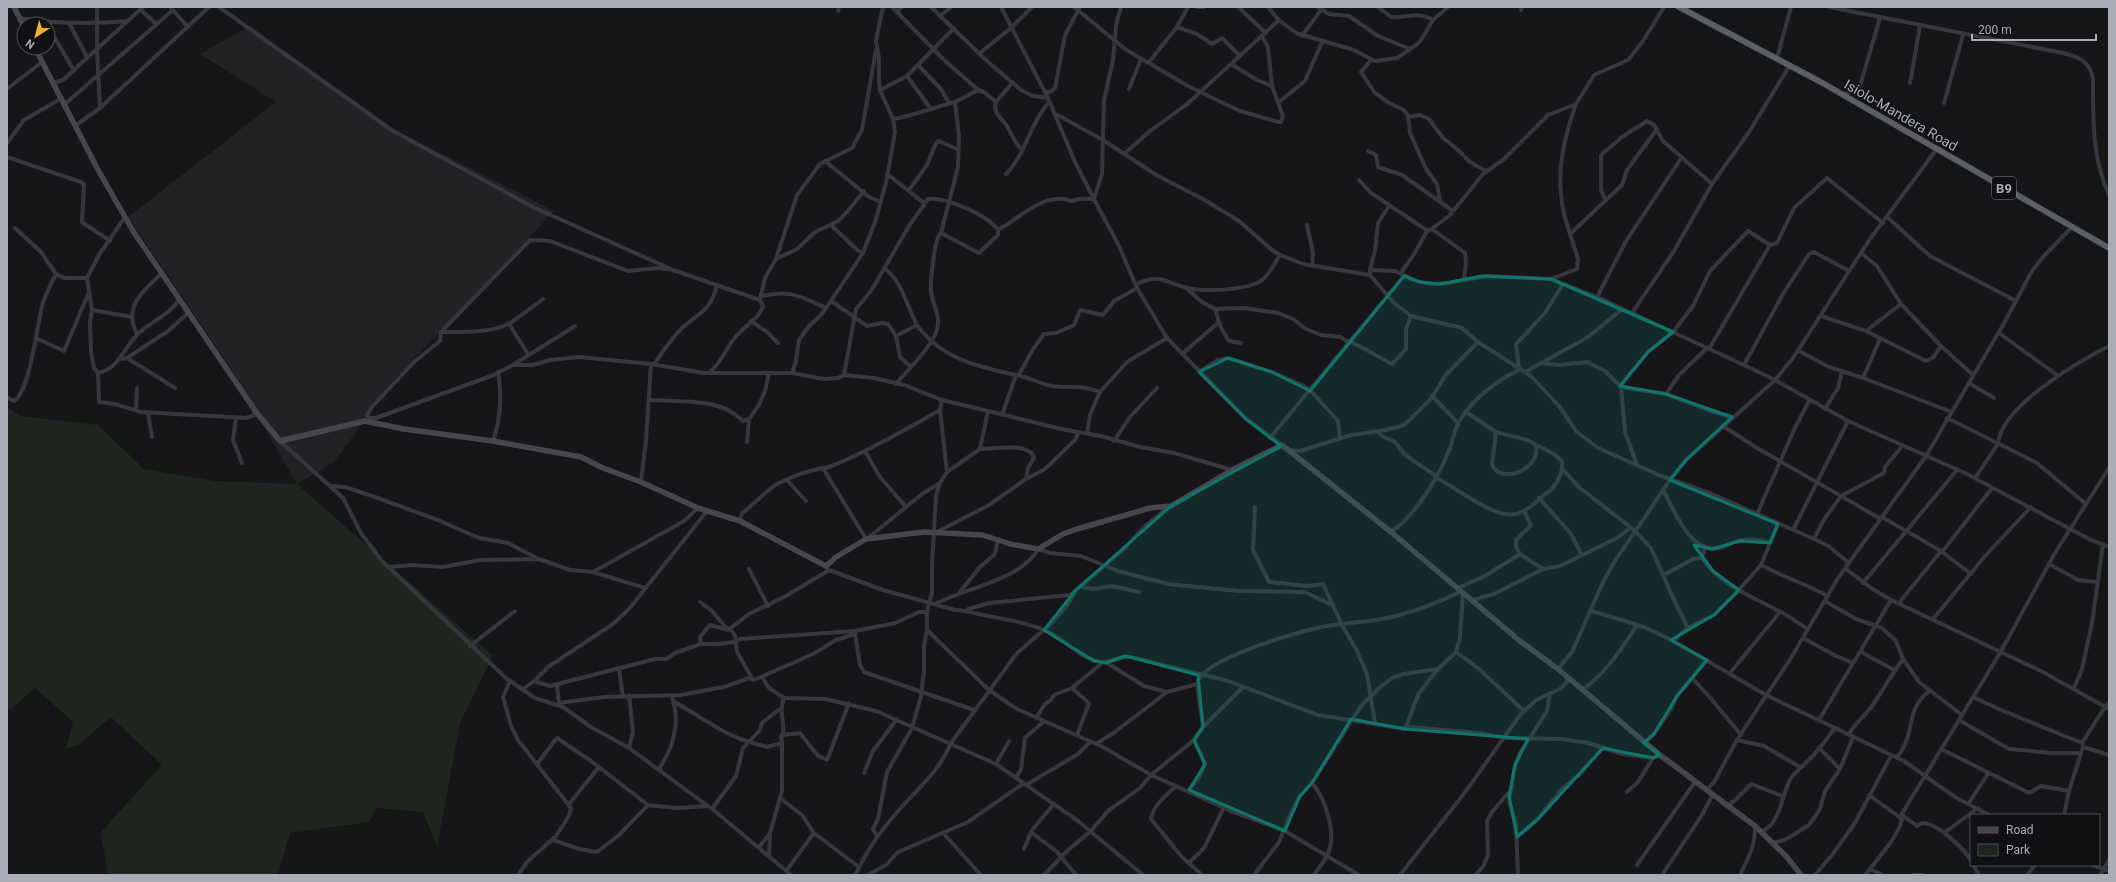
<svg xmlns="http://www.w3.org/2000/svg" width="2116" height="882" font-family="Roboto,sans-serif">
  <rect width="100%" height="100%" fill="#161618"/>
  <polygon fill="#222225" points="250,26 384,124 554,211 394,380 334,462 297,484 228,364 128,217 276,102 200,54"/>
  <polygon fill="#1e261f" points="7,407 20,416 98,425 144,469 214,481 297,484 493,656 460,723 437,847 423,812 376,808 369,822 290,833 278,875 108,875 101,832 162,765 111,717 78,745 66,749 73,722 35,688 10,710 7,707"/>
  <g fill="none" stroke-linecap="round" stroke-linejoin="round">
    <g stroke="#37383d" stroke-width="4">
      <polyline points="97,7 97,51 100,108"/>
      <polyline points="170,7 188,27"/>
      <polyline points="219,7 393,131 533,207 673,270"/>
      <polyline points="892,7 943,59 978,90"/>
      <polyline points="931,7 988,62 1021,90 1033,96 1048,98"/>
      <polyline points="1001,7 1048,98 1075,162 1094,199"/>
      <polyline points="1074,7 1125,49 1188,86 1240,111 1278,122 1281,122 1283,116 1272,86 1268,47 1262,36"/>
      <polyline points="1121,7 1116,25 1113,60 1104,101 1102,174 1094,199 1119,246 1137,288 1167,338 1246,419 1282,445"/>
      <polyline points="1197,7 1204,7"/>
      <polyline points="1238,7 1266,33"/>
      <polyline points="1268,7 1279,20 1296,33 1354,50 1375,61 1397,58 1416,45 1421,40 1433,20 1448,7"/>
      <polyline points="1318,7 1329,14 1349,16 1378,36 1410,49"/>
      <path d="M 1378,7 L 1391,17 C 1406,18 1419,11 1433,20"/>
      <path d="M 1829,7 L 2063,53 C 2079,57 2090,61 2093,79 C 2093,119 2092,158 2109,195"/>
      <polyline points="140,9 155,23"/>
      <polyline points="1521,10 1522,7"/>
      <polyline points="838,11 839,7"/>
      <polyline points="897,11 902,7"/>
      <polyline points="940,16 951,7"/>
      <path d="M 20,18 C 56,24 92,24 128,21"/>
      <polyline points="69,23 87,57"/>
      <polyline points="48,26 73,69"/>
      <polyline points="1177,27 1197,34 1212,44 1222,38 1240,56"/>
      <polyline points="1302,36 1323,7"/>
      <polyline points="980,53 1012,27 1032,7"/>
      <polyline points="1777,58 1791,7"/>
      <polyline points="1371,60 1361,72 1375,93 1389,103 1402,109 1408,115 1410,133 1426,169 1437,184 1440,201"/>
      <polyline points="1149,62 1177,27 1188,7"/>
      <polyline points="1231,64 1257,80 1272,86"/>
      <polyline points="918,65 941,89 949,103"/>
      <polyline points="907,76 930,108"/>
      <polyline points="53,83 63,80 143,7"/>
      <polyline points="1910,83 1920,26"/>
      <polyline points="7,89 42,62"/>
      <polyline points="1129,89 1141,59"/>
      <polyline points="880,90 907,76 954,28"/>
      <polyline points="1045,92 1050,92 1055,88 1065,35 1080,7"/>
      <polyline points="1844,95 1860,86 1880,18"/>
      <path d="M 996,102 C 992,113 1002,118 1007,126 C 1012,135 1015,143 1022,150"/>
      <polyline points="1279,102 1305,81 1322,42"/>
      <polyline points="1944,103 1963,35"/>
      <polyline points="65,104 173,10"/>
      <polyline points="1054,113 1103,140 1158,176 1203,199 1239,221 1272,250 1280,255 1303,264 1370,275 1394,303 1411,316 1462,328 1478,342 1531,376 1559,406 1577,432 1598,448 1659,475 1712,494 1814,539 1827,545 1849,563"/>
      <polyline points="1408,117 1420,115 1429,119 1443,138 1457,149 1470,162 1486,171"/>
      <path d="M 893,119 C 914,116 934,107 955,102"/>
      <polyline points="76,125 100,108 209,7"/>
      <polyline points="7,143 24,120 62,98"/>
      <polyline points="1368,151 1376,155 1378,167 1402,175 1453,211"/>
      <polyline points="1124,154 1150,131 1186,105 1279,20"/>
      <polyline points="7,157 81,182 84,185 82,222 110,241"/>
      <polyline points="825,161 869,197 881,202"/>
      <polyline points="887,174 924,203"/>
      <path d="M 1006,174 C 1026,154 1030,123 1049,102"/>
      <polyline points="1359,180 1371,193 1428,231"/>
      <polyline points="909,190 927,165 936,143 939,141 959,150"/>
      <polyline points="1605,199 1601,190 1601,155 1622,137 1647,121 1654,125 1663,141 1712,184"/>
      <polyline points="125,217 99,255 87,278 92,310 90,322 91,352 94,368 98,373 99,402 115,404 141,412 246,418 257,414"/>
      <polyline points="1887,217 1930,256 2016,301"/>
      <polyline points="831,225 857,250 863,253"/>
      <polyline points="1307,225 1313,253 1312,266"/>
      <polyline points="15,228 41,252 56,274 64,278 87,278"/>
      <polyline points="1432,229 1465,253 1466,261 1464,280"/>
      <polyline points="941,233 979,253 998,235 998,230"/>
      <path d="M 1570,234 C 1553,188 1560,149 1576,104"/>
      <polyline points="1861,253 1877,266 1901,304 1941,346 1973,375"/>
      <polyline points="776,259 797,249 815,232 838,221 847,212 864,191"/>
      <path d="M 884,268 C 903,282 906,305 917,325 C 921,332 929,339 936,345 C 960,364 991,369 1020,376 C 1031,378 1041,384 1052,386 C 1071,389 1080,384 1100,392"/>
      <polyline points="1370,270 1375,250 1378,223 1389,206"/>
      <polyline points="1402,274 1402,271 1413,256 1426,233 1449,216 1483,174 1504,159 1548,115 1576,104 1594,75 1628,60 1643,41 1664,7"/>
      <polyline points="1370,275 1370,270 1395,271 1416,281 1432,284 1448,283 1487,276 1551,279 1597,297 1744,365 1775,380 1848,421 1965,473 2089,539 2109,547"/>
      <polyline points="1551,279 1577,269 1578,259 1570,234 1622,185 1627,170 1657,129"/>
      <path d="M 1136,284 C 1161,273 1165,283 1188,288 C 1204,292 1242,290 1257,283 C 1268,278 1274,264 1280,255"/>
      <polyline points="1186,288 1202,302 1215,309 1244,308 1278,313 1293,319 1306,329 1321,335 1341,337 1349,343"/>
      <path d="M 762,296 C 789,289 802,297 826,308"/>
      <polyline points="1597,297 1626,241 1682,157"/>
      <polyline points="831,301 867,326 882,323 888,324 896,336 917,325"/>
      <polyline points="1215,309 1221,328 1229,341 1241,343"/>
      <polyline points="92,310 132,317"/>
      <polyline points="1632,313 1674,251 1712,184 1749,132 1790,65"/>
      <path d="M 1821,316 L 1866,331 L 1924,360 C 1933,362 1936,353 1941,346"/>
      <polyline points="751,321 767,332 778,343"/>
      <polyline points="509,324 528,354"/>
      <polyline points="1866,331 1901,304"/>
      <path d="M 441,332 C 459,332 495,333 510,323 C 521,316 532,307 543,299"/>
      <polyline points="1999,333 2057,375"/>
      <path d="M 137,334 C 123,307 142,292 161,274"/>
      <polyline points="896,336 900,357 910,366"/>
      <polyline points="36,338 64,351 89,292"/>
      <polyline points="1350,341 1392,364 1406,349 1406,329 1411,316"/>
      <polyline points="1709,349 1770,245"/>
      <polyline points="1799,351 1829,367 1863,378 1952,412"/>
      <polyline points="1182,354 1219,322"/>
      <polyline points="127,358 168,331 188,313"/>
      <polyline points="119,359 127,358 175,388"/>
      <polyline points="1542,363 1558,365 1587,362 1605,371 1621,387 1666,394 1710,411 1732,417"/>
      <path d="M 654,364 C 663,352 670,340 681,329 C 699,312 710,313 717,285"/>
      <polyline points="513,365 575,326"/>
      <polyline points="1744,365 1783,294 1809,254 1814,252 1849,271"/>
      <polyline points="1519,368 1516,344 1545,313 1563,284"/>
      <path d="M 710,372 C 721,363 725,350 734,339 C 742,327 759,320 763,306 L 760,300 L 765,278 L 776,259 L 797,195 L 820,164 L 852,148 L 862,130 L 876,50"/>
      <polyline points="1199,372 1218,360 1228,358 1272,372 1302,385 1310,390 1338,421 1340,438"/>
      <polyline points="1525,372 1588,337 1622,309"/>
      <path d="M 98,373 C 118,370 125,346 138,334 C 152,321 168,316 179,300"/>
      <polyline points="792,373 796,361 799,340 809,326 821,315 831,301 863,253 875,222 886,183 895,132 893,119 880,90 879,81 879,58 876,41 883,7"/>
      <path d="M 844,375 L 856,309 L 871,291 L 909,226 L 928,199 C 945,196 989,216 998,230 C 1020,218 1044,191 1071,201 L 1079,199 L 1094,199"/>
      <polyline points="1019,375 1033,349 1044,334 1056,333 1074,325 1080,310 1103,315 1114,301 1137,288"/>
      <polyline points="1863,378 1880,339"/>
      <polyline points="1969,383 1994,398"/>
      <path d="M 896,384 C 908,369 937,343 938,324 C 939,313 932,302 931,291 C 930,282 935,235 941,233 L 958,167 L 959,137 L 955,102 L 978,90 L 984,92 L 996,102 L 1013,82"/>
      <polyline points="1621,385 1648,352 1673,332 1693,306 1710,271 1748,231 1770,245 1777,243 1794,208 1827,178 1883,223"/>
      <polyline points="1621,387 1625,432 1637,465"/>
      <polyline points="1666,394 1680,374 1707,348"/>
      <polyline points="1432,396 1458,423"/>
      <path d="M 7,397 L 14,401 C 31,390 37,322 43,303 C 46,293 51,284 56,274"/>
      <path d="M 649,400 C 680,402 720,397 743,421 L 749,419"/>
      <polyline points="942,400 940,410 947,472"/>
      <polyline points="1825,409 1838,388 1842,371"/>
      <polyline points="136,410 137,388"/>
      <polyline points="148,413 152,437"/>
      <polyline points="1002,415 1016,375"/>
      <polyline points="236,418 233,440 242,463"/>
      <polyline points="369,418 367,415 371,408 414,362 440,341 441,332 530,240 550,241 628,271 658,268 673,270 760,300"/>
      <polyline points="1947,418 2037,463 2086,504"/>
      <polyline points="368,421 371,422 369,418 376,418 491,376 513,365 533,365 550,360 579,357 651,364 704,373 792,373 824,379 838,378 844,375 874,378 904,385 942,400 988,411 1061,429 1101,436 1140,447 1174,453 1232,470"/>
      <polyline points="1723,426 1757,448 1881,519"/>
      <polyline points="1378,432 1382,436 1395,442 1405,455 1436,476"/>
      <path d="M 1496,432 L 1492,464 C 1499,485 1541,471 1536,445"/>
      <polyline points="1087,433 1090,415 1100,392 1127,362 1167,338"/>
      <polyline points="1270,438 1404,276"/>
      <polyline points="280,441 343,498 361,533 382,561 507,679 535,698 563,707 591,727 629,748 716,812 791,875"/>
      <path d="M 493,441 C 501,418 502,396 498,372"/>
      <polyline points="1114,441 1130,417 1157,388"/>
      <polyline points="747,442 749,419 759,405 765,391 769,373"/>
      <path d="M 1998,444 C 2001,406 2078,362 2109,346"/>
      <path d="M 980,449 C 998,449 1016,443 1032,453 L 1034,458 L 1028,468 L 1026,479"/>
      <polyline points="1288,450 1300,451 1351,435 1386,430 1404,425 1431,399 1445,376 1478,342"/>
      <polyline points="865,451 880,477 906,507"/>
      <polyline points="823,468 866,539"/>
      <polyline points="1563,470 1580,488 1634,530 1651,548 1675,602 1688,628"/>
      <path d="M 1436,478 C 1459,488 1498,524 1522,512 C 1531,508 1539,498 1547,493 C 1556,487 1564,472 1562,461 L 1554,454 L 1527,440 L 1496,432 L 1466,412"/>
      <polyline points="1975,478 1998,444"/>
      <polyline points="787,480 806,501"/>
      <polyline points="641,482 646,440 651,364"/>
      <polyline points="331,486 345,487 375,497 438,520 479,538 508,543 537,558"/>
      <path d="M 1663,490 C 1674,510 1691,555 1719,548 C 1725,547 1729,544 1734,542 C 1745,538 1760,539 1770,543"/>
      <polyline points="1539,498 1571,534 1582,555"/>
      <polyline points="1255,507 1253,550 1269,582 1307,586 1323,584 1342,625 1356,649 1367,674 1375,723"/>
      <polyline points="1757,514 1794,430 1809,401"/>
      <polyline points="1882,517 1941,551 1971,574"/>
      <path d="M 740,521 L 742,513 C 755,504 764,492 777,484 C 789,478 801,473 814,470 C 820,468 826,468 832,466 C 870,450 905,430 940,410"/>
      <polyline points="1793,530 1848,421"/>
      <polyline points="937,532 989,505 1026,479 1045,469 1075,440 1079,432"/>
      <path d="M 1391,532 C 1415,516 1440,475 1450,448 C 1453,439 1454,431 1459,422 C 1471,400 1497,380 1521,369"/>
      <polyline points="867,539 922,494 940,483 947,472 980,449 988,411"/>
      <polyline points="1814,539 1823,521 1841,496 1884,473 1885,467 1902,446"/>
      <path d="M 1705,547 L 1702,558 C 1718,584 1753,597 1779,611 C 1789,616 1798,623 1808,629"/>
      <polyline points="1942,552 1992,488"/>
      <polyline points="1520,554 1516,547 1516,540 1531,525 1524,511"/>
      <polyline points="2049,564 2078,580 2097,582"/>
      <path d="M 1761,565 C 1783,577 1806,584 1828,596"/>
      <path d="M 826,566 L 829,570 L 883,590 L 955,610 C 964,610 970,612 979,614 C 1001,619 1023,621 1044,630 C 1062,637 1075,654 1093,660 C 1110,666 1117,655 1131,657 L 1228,681 L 1318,715 L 1405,729 L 1410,727 L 1479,733 L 1504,738 L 1562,739 L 1588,743 L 1622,754 L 1653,758 L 1660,755"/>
      <polyline points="388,567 412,565 443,567 480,560 539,559 570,570 593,572 645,588"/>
      <polyline points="749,569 768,606"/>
      <polyline points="1846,569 1871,588 1891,600 2041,671 2109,709"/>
      <polyline points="593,572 684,521 698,508"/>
      <polyline points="1664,575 1693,559 1702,558"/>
      <polyline points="1863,583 1957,470"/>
      <polyline points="1082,587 1093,589 1112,586 1139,592"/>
      <polyline points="1458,588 1485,576 1520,554 1543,569"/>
      <polyline points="960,592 980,567 995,554 998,539"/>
      <polyline points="1473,600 1494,594 1543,569 1560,566 1617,538 1630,528"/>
      <path d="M 1825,601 L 1856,619 L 1882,628 L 1896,641 L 1903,659 C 1892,674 1883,690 1872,706 C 1865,716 1855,723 1849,734"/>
      <polyline points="700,602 711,610 727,629"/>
      <polyline points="1899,603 1941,551"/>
      <path d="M 935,604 C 965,588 1021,580 1038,549 L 1050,553 L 1081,556 L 1118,571 L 1168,584 L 1238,591 L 1305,592 L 1332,605"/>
      <polyline points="968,609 989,603 1070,595 1074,592"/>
      <polyline points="1592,611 1644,627 1673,641 1766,695 1904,761 1955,797 1989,815"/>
      <polyline points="1933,619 1985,556 2031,507"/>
      <polyline points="730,628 735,636 737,652 753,680"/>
      <polyline points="927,630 989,690 1017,709 1101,746 1151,775 1231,811 1285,831 1359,875"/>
      <polyline points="855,634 860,665 864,672 974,710"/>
      <polyline points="1803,638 1836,656 1853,663"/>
      <polyline points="1673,641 1688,628 1714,615 1739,590 1761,565 1778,524"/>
      <polyline points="701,644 700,637 710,625 728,630 749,614 786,596 829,570"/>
      <polyline points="470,646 515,611"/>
      <polyline points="1456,652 1478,668 1524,711"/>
      <polyline points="1861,652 1894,670"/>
      <polyline points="1903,659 1919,682 1962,715"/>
      <polyline points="1107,663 1144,686 1167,692"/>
      <polyline points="619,669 623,697"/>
      <polyline points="1558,669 1572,652 1604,580 1615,561 1670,480 1686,460 1775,380 1793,358 1870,239 1936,150"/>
      <polyline points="1730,673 1780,612"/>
      <polyline points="762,677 769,688 784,698 825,699 876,711 996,764 1078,821 1143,875"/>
      <polyline points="1693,679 1713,701 1741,735"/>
      <polyline points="510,681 503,697 511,726 518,740 571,808 569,816 556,836 527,862 518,875"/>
      <polyline points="534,681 550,686 655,659 666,659 675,653 701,644 718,644 735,642 740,639 855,631"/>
      <polyline points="1197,684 1203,727"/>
      <polyline points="557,685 559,703"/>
      <polyline points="1072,688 1089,703 1077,735"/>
      <polyline points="2074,688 2082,669 2092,623 2103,544"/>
      <polyline points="523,689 534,681 548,667 613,624 629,609 707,511"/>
      <path d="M 1582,690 C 1602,677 1624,646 1637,625"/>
      <polyline points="1973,697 2001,710 2082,743"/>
      <path d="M 673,701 L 721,730 L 740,739 L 767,747 L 782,743 L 781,736 L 783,734 C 785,719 778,713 784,698"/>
      <polyline points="559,703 604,697 680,695 724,687 749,678 754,680 813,654 836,640 855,634 855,631 895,623 919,612 927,612"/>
      <polyline points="2105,707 2109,702"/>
      <polyline points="1036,718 1045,704 1051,700 1054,695 1072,688 1102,663"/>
      <polyline points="1819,720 1891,600"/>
      <polyline points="1959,720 2009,749 2052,753 2081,753"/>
      <polyline points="1405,729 1419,693 1438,669 1456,652 1460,638 1463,593"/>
      <polyline points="782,735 800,733 818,756 827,760 849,703"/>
      <polyline points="1737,740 1764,746 1800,767"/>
      <polyline points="1644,743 1654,734 1671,709 1677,696 1707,660"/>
      <path d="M 1096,744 L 1115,732 L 1167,692 L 1197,684 C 1200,659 1303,630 1327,626 C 1350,622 1373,622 1396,616 C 1420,609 1439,603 1461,591"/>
      <polyline points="2083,747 2109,755"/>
      <polyline points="629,748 633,732 629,695"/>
      <polyline points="1819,748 1840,769"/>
      <polyline points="1941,749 2027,792 2031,792 2041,786 2069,791"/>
      <path d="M 1897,758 C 1900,753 1904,747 1906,742 C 1914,720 1909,708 1929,691"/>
      <polyline points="537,764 557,738 591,761 648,805 676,808 708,806"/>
      <polyline points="996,764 1009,741"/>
      <path d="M 661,772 L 660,767 C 674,747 681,719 671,695"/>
      <polyline points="864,773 873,751 897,719"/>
      <polyline points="1016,778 1021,769 1025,738 1043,722"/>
      <path d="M 1312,783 C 1325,798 1336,831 1329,851 C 1326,860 1319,867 1314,875"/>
      <polyline points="1026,785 1078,754 1090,742"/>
      <path d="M 1176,786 C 1167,794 1152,807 1151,819 L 1181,856 L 1202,875"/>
      <polyline points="1189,790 1199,777 1205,764 1194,740"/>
      <polyline points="1707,790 1714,782 1737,740 1791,658 1838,578 1926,456 2003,325 2032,271 2043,257 2072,227"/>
      <polyline points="1627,792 1638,782 1653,758"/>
      <polyline points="1869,795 1902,819"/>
      <polyline points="780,798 802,815 814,833 859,867"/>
      <polyline points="569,804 599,767"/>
      <polyline points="1968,804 1988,774"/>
      <polyline points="1728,805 1734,801 1751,784 1782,796"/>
      <polyline points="712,809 736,776 743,748 760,730 762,723 780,709"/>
      <path d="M 1902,815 L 1917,826 C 1919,825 1920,824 1922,823 C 1935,821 1966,850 1971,861"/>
      <polyline points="2064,815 2069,791 2083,747 2082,743 2105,707"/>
      <polyline points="1031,832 1057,852 1076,875"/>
      <path d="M 1761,832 C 1781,824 1781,796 1790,780 C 1795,771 1803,766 1809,760 C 1819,750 1827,738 1835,728"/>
      <polyline points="943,833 981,875"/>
      <polyline points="1944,833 1978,808"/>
      <polyline points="877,836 873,829 878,819 887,772 912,728 921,696 924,671 924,645 927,630 927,612 932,592 932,565 936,495 940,483"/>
      <polyline points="1517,837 1538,819 1561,790 1580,774 1602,749 1606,749"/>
      <polyline points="553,840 579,849 597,852 618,836 648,805"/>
      <polyline points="1772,843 1785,840 1809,825 1820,809 1825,791 1840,769 1853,737"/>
      <polyline points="759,847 770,833 782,791 782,743"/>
      <polyline points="1024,849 1032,830 1054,804"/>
      <polyline points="769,856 770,833"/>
      <polyline points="1189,863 1204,848 1224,807"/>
      <polyline points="1637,865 1695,782"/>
      <polyline points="1973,865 1979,875"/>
      <polyline points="2092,865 2109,871"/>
      <polyline points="1870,869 1883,875"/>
      <polyline points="786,871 814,833"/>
      <path d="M 855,875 C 866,852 881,830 898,811 C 917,789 940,771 951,743 L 1017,653 L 1052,623 L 1068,604 L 1076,590 L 1123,550 L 1145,526 L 1170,506"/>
      <polyline points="868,875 886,865 898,852 968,822 1024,783"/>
      <polyline points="1044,875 1068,850 1091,831 1108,811 1140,788 1151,775 1194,740 1203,727 1243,687"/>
      <polyline points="1254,875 1279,842 1292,811 1300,796 1312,783 1361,706 1379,688 1392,678 1404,674 1438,669"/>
      <polyline points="1400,875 1463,795 1520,715 1536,700 1560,689 1567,682 1567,677"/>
      <polyline points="1476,875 1484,865 1488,855 1487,821 1492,812 1510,791"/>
      <polyline points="1518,875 1516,824 1509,802 1515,765 1520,753 1547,711 1550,693"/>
      <polyline points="1662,875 1702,815 1713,794"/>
      <path d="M 1740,875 C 1749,856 1755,848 1755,826"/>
      <polyline points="1815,875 1832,855 1855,823 1891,756"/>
      <path d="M 1865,875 C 1875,862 1905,830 1902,814 L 1906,807 L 2000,653 L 2055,553 L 2109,468"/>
      <polyline points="1914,875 1922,875"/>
      <polyline points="2027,875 2035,865"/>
      <polyline points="2100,875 2109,860"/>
    </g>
    <g stroke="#45474d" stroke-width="5.5">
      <polyline points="14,7 24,27"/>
      <polyline points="35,48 97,168 133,231 256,412 280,441 365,421 404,429 493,441 581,457 603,468 641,482 698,508 740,521 826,566 836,557 866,539 924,532 983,535 1010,544 1038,549 1063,534 1077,529 1150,508 1171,506 1232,470 1282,445 1391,532 1520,641 1558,669 1660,755 1755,826 1786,856 1801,875"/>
    </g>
    <polyline stroke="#5b5e65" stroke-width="6" points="1679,7 1819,81 2109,248"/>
  </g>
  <path fill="#0f766e" fill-opacity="0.2" stroke="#0f766e" stroke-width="3" stroke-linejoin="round" d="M 1404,276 L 1420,282 L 1440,284 L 1482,276 L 1551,279 L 1673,332 L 1648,352 L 1620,386 L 1666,394 L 1732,417 L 1686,460 L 1670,480 L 1778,524 L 1770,543 L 1740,541 L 1712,549 L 1694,545 L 1713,571 L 1739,590 L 1714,615 L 1671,640 L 1707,660 L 1677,696 L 1654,734 L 1644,743 L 1660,755 L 1653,758 L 1603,748 L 1538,819 L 1517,837 L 1509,796 L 1515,765 L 1528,739 L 1405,729 L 1351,719 L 1312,783 L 1300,796 L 1285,831 L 1189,790 L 1205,764 L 1194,740 L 1203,727 L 1198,675 L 1126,656 L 1106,663 L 1094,661 L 1044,630 L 1076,590 L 1171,506 L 1281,446 L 1246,419 L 1199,372 L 1228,358 L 1272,372 L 1310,391 Z"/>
  <g text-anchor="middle" stroke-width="3" stroke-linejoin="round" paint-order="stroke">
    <rect fill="#111113" stroke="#7b7e86" stroke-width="1" x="1992" y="177" width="24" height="22" rx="3"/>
    <g font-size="13" font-weight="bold" fill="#a8adb8">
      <text x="2004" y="193">B9</text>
    </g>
    <g font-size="14" fill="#a8adb8" stroke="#111113">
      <text transform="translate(1901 115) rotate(30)" y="5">Isiolo-Mandera Road</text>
    </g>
  </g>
  <rect width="2116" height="882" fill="none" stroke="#a8adb8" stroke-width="16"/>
  <rect x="1970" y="814" width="130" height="52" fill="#111113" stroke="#4d4f55"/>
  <rect x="1978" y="827" width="20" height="6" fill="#45474d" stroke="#4d4f55"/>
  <text x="2006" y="834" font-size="12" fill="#a8adb8">Road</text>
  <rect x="1978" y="844" width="20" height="12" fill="#1e261f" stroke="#4d4f55"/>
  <text x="2006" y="854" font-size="12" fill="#a8adb8">Park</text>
  <g transform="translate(36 36) rotate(216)"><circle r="19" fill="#111113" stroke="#4d4f55"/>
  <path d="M0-3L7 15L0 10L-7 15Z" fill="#f2b134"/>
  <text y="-6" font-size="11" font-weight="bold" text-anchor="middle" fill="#a8adb8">N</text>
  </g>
  <path d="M1972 34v6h124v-6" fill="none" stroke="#a8adb8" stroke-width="2"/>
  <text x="1978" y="34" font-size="12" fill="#a8adb8" stroke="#111113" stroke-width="3" paint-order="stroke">200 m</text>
</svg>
